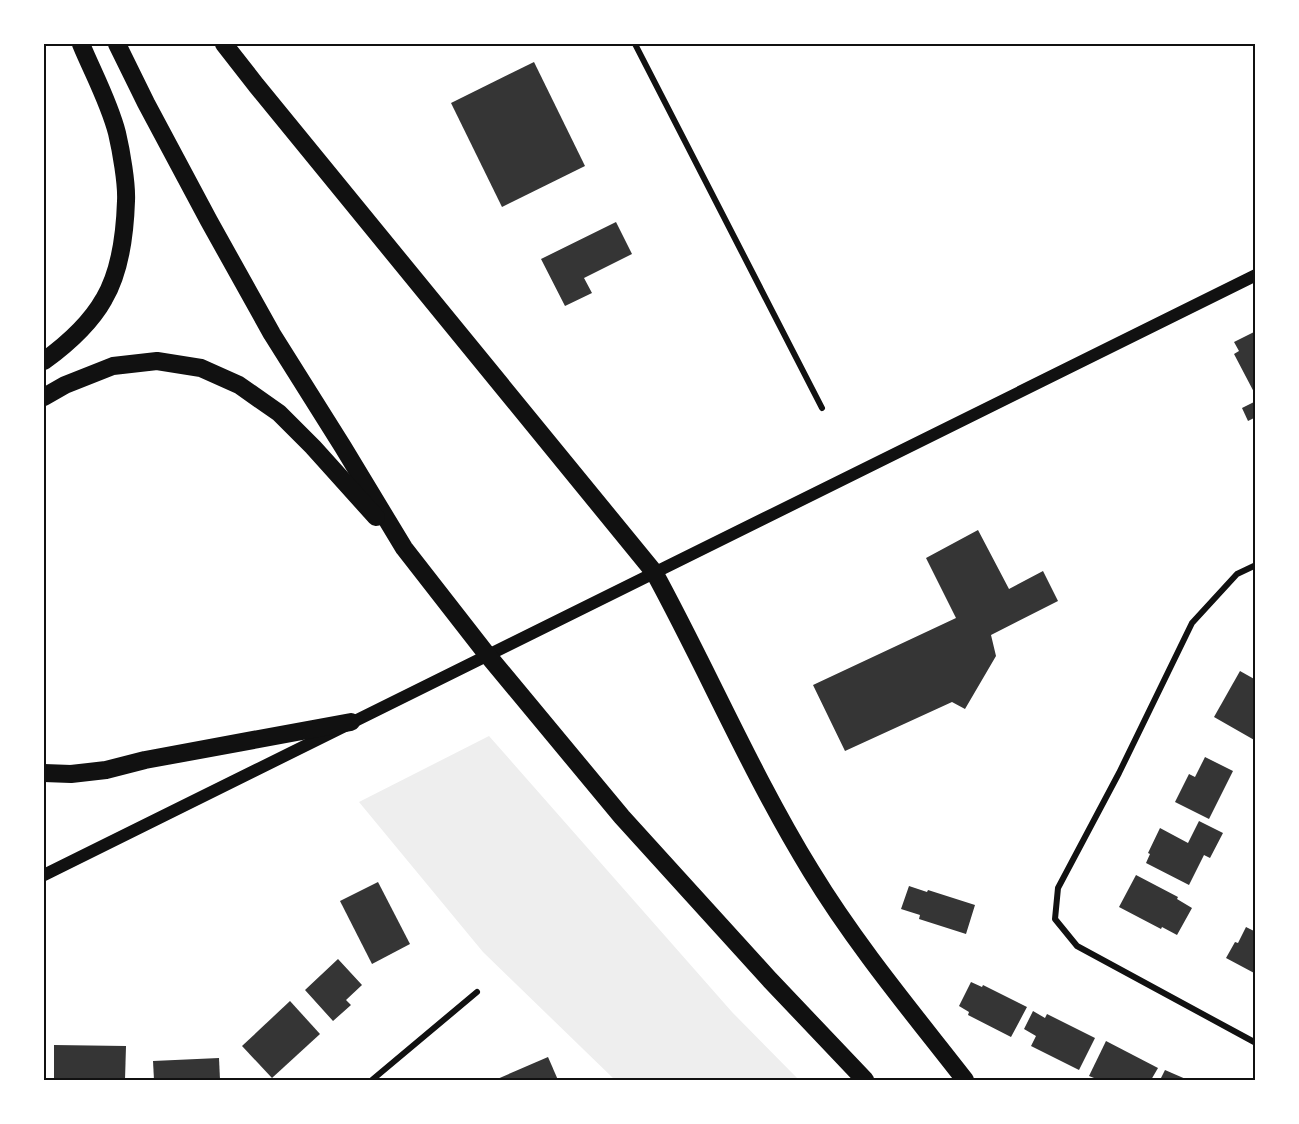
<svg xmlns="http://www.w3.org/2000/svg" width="1299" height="1124" font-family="'DejaVu Sans',sans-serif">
  <rect width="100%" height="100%" fill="#fff"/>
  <polygon fill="#eee" points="489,736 732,1012 799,1080 615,1080 483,952 359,802"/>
  <g fill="#353535">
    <polygon points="534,62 585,166 502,207 451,103"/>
    <polygon points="616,222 632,254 584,278 592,293 565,306 541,259"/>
    <polygon points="1254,332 1256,334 1256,396 1234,354 1239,351 1234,342"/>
    <polygon points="1256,401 1256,417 1248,421 1242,408"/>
    <polygon points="978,530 1009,589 1043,571 1058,601 991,635 996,656 965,709 952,702 845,751 813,685 956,618 926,558"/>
    <polygon points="1240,671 1256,680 1256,741 1214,717"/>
    <polygon points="1205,757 1233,771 1209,819 1175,802 1189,774 1195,777"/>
    <polygon points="1199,821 1223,833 1210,858 1204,855 1189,885 1146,863 1150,854 1148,853 1160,828 1188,843"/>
    <polygon points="1136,875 1178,897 1177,899 1192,908 1177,935 1162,927 1161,929 1119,907"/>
    <polygon points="378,882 410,944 372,964 340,901"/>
    <polygon points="909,886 927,892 928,890 975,905 966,934 919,919 920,915 901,909"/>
    <polygon points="1246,927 1256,932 1256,974 1226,958 1235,942 1238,943"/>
    <polygon points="338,959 362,985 346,1000 351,1005 333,1021 305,990"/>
    <polygon points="971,982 982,987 983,985 1027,1007 1011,1037 968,1015 969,1012 959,1006"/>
    <polygon points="290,1001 320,1034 272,1078 242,1046"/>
    <polygon points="1033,1011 1045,1018 1047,1014 1095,1038 1079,1070 1031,1046 1036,1036 1024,1029"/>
    <polygon points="1106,1041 1158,1068 1151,1080 1099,1080 1089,1076"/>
    <polygon points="54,1045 126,1046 125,1080 54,1080"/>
    <polygon points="548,1057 558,1080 495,1080"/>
    <polygon points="219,1058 220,1080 154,1080 153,1061"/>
    <polygon points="1165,1070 1188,1080 1160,1080"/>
  </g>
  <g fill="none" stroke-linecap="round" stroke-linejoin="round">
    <g stroke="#111" stroke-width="6">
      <polyline points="635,44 822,408"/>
      <polyline points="1256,565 1237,574 1192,623 1119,773 1058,888 1055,919 1077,946 1256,1043"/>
      <polyline points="372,1080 477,992"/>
    </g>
    <polyline stroke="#111" stroke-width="12" points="44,875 1256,275"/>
    <g stroke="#111" stroke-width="18">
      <polyline points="117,44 146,103 209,221 272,334 343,447 404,548 485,652 622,817 770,980 865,1080"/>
      <path d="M 224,44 L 256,85 L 654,572 C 708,671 752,775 811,871 C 856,945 912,1012 965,1080"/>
      <path d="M 44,361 C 66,345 90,324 104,299 C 120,272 125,232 126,201 C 127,184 121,150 117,133 C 109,102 93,73 81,44"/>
      <polyline points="44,397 65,385 113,366 157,361 201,368 239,385 279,413 313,447 376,517"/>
      <polyline points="44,773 71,774 106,770 145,760 351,722"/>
    </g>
  </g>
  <rect width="1299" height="1124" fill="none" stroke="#ffffff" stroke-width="90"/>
  <rect x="45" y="45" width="1209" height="1034" fill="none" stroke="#111" stroke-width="2"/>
</svg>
